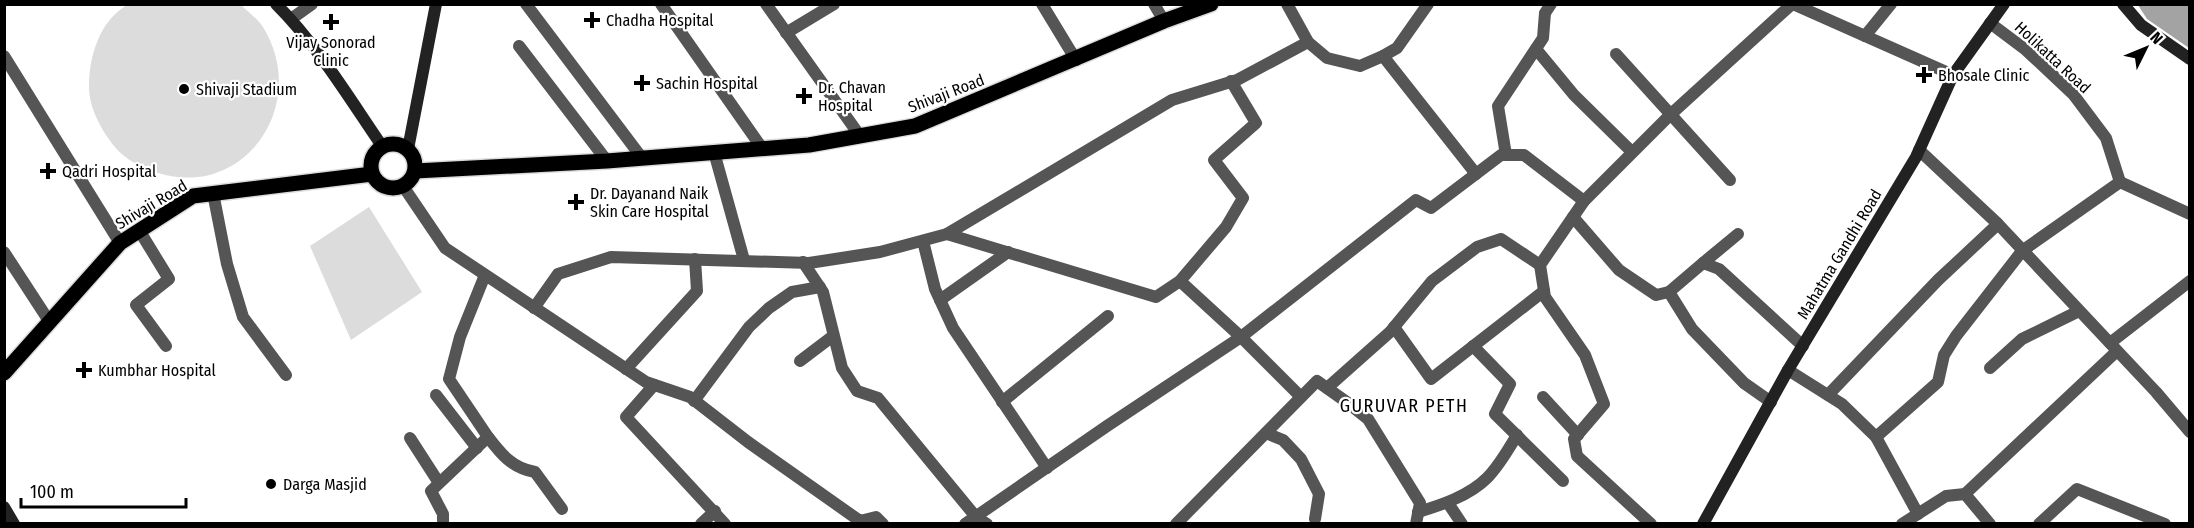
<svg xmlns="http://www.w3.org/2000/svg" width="2194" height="528" font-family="'Fira Sans Condensed',sans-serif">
  <rect width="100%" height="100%" fill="#fff"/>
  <g fill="#dcdcdc">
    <path d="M 127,5 L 241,5 C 248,12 258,19 263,27 C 311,105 243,202 155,172 C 136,166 119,155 108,138 C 97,122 88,103 89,83 C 90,54 100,21 127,5 Z"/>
    <polygon points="369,207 422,292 351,340 310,246"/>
  </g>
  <polygon fill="#a3a3a3" points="2138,5 2189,5 2189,48 2147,19"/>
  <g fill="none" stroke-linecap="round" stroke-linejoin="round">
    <defs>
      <g id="primary">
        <circle cx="393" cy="166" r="22"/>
        <polyline points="415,171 607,161 809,145 915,126 1164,21 1211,4"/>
        <polyline points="4,373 120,243 193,196 372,174"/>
      </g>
    </defs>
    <use href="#primary" stroke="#dbdbdb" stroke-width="18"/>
    <g stroke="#555" stroke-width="12">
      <polyline points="526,4 642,158"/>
      <polyline points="661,4 762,148"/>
      <polyline points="766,4 860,136"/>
      <polyline points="1042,4 1076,60"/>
      <polyline points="1154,4 1164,21"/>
      <polyline points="1287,4 1308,42"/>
      <polyline points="1793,4 1953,75"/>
      <polyline points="291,19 312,4"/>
      <polyline points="1990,23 2026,50 2073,94 2106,138 2120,182"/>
      <polyline points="786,33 834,4"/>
      <polyline points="1865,36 1891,4"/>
      <polyline points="519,46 607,161"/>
      <polyline points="1536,49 1574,95 1632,152"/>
      <polyline points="1616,54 1730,180"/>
      <polyline points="4,56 120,243"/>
      <polyline points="1383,56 1476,174"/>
      <polyline points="1919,150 1998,224 2156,392 2190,432"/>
      <polyline points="714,152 744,260"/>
      <polyline points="1506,155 1498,106 1543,38 1545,13 1551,4"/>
      <polyline points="2120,182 2190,214"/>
      <polyline points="403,186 445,248 646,382 690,397 748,442 860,521 876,517 883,524"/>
      <polyline points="213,193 227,264 243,317 286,375"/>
      <polyline points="1584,201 1540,265 1545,297 1585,355 1604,404 1574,439 1577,456 1651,524"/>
      <polyline points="1573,217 1619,270 1656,295 1669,292 1692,329 1744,383 1771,402"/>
      <polyline points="139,230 169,279 136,305 166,346"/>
      <polyline points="947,234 1156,297 1180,281 1226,227 1243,198 1214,160 1256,123 1231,81"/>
      <polyline points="923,241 935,289 953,328 1047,468"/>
      <polyline points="4,252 49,321"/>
      <polyline points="803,262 823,292 842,368 857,391 878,398 976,517 987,524"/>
      <polyline points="1703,263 1738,234"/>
      <polyline points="1180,281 1241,337 1301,397"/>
      <polyline points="1669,292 1703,263 1719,269 1803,346"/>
      <polyline points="940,300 1008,252"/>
      <polyline points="534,308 558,274 611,257 809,263 880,252 947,234 1172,100 1237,80 1308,42 1327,58 1360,66 1383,56 1397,48 1428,4"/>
      <polyline points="1394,327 1431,379 1544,291"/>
      <polyline points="2110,343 2190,281"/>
      <polyline points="1473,346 1510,384 1495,414 1563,481"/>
      <polyline points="800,361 833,336"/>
      <polyline points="1990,368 2022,339 2079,311"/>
      <polyline points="626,369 697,291 695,259"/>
      <polyline points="1788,370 1842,404 1876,437 1918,514"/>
      <polyline points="654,385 626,417 725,524"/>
      <polyline points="1327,388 1390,332 1432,281 1477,247 1501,239 1540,265"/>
      <polyline points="436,395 477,448"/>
      <polyline points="1828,395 1938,280 1998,224"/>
      <polyline points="1543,397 1578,435"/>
      <polyline points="694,401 749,327 769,308 792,292 820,287"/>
      <polyline points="1002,402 1108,316"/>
      <polyline points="1266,433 1283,440 1301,459 1319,494 1315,519"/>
      <path d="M 488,437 C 501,454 512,468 535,472 L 562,509"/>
      <polyline points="1876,437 1938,382 1944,355 1956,336 2022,251 2120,182"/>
      <polyline points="410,438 439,483"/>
      <polyline points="1965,494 1990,524"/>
      <polyline points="1448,503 1462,524"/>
      <path d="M 1418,512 C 1441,505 1469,496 1487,478 C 1499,466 1508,450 1517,435"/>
      <polyline points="443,524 443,514 431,491 488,437 449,379 460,337 485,275"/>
      <polyline points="701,524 715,511"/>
      <polyline points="965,524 1107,426 1241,337 1416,200 1431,208 1501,155 1524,155 1584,201 1670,115 1792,4"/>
      <polyline points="1176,524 1317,381 1348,403 1368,419 1420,503 1416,524"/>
      <polyline points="1902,524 1946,496 1965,494 2117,351"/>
      <polyline points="2039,524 2077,489 2165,524"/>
    </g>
    <g stroke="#222" stroke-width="12">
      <path d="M 276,4 C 318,46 349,98 382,146"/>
      <polyline points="2123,4 2141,25 2190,59"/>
      <polyline points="408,149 436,4"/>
      <polyline points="4,507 14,524"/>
      <polyline points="1703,524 1788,370 1916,157 1953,75 2004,4"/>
    </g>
    <use href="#primary" stroke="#000" stroke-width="15"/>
  </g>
  <g fill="#000" stroke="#fff" stroke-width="2">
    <path d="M589 11h6v6h6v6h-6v6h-6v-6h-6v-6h6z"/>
    <path d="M328 13h6v6h6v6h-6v6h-6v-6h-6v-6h6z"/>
    <path d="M1921 66h6v6h6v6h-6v6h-6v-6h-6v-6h6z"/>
    <path d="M639 74h6v6h6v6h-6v6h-6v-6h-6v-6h6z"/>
    <circle cx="184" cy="89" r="6"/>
    <path d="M801 87h6v6h6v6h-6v6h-6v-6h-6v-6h6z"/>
    <path d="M45 162h6v6h6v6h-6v6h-6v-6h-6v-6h6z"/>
    <path d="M573 193h6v6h6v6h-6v6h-6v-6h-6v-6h6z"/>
    <path d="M81 361h6v6h6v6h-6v6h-6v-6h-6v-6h6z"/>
    <circle cx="271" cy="484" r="6"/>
  </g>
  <g text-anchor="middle" stroke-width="4.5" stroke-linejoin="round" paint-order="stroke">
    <g font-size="16" fill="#000" stroke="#fff" text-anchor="start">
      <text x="606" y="26">Chadha Hospital</text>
      <text x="331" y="48" text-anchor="middle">Vijay Sonorad<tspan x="331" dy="18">Clinic</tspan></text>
      <text x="1938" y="81">Bhosale Clinic</text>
      <text x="656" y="89">Sachin Hospital</text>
      <text x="818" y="93">Dr. Chavan<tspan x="818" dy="18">Hospital</tspan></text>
      <text x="196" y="95">Shivaji Stadium</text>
      <text x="62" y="177">Qadri Hospital</text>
      <text x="590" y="199">Dr. Dayanand Naik<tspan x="590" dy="18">Skin Care Hospital</tspan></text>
      <text x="98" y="376">Kumbhar Hospital</text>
      <text x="283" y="490">Darga Masjid</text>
    </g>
    <g font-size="16" fill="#000" stroke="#fff">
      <text transform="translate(2053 57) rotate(43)" y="6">Holikatta Road</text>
      <text transform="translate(946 93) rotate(-21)" y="6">Shivaji Road</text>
      <text transform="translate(151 204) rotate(-31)" y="6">Shivaji Road</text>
      <text transform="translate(1839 254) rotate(-59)" y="6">Mahatma Gandhi Road</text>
    </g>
    <g font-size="18" letter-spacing="1.5" fill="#000" stroke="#fff">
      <text x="1404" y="412">GURUVAR PETH</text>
    </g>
  </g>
  <rect width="2194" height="528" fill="none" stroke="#000000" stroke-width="12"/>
  <g transform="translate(2146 48) rotate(47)" stroke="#ffffff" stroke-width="4.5" paint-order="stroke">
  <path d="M0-4.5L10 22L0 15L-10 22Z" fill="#000000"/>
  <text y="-9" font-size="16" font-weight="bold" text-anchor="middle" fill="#000000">N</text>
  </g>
  <path d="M21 498v9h165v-9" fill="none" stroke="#000000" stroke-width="3"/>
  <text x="30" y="498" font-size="18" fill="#000000" stroke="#ffffff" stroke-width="4.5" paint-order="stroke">100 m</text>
</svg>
